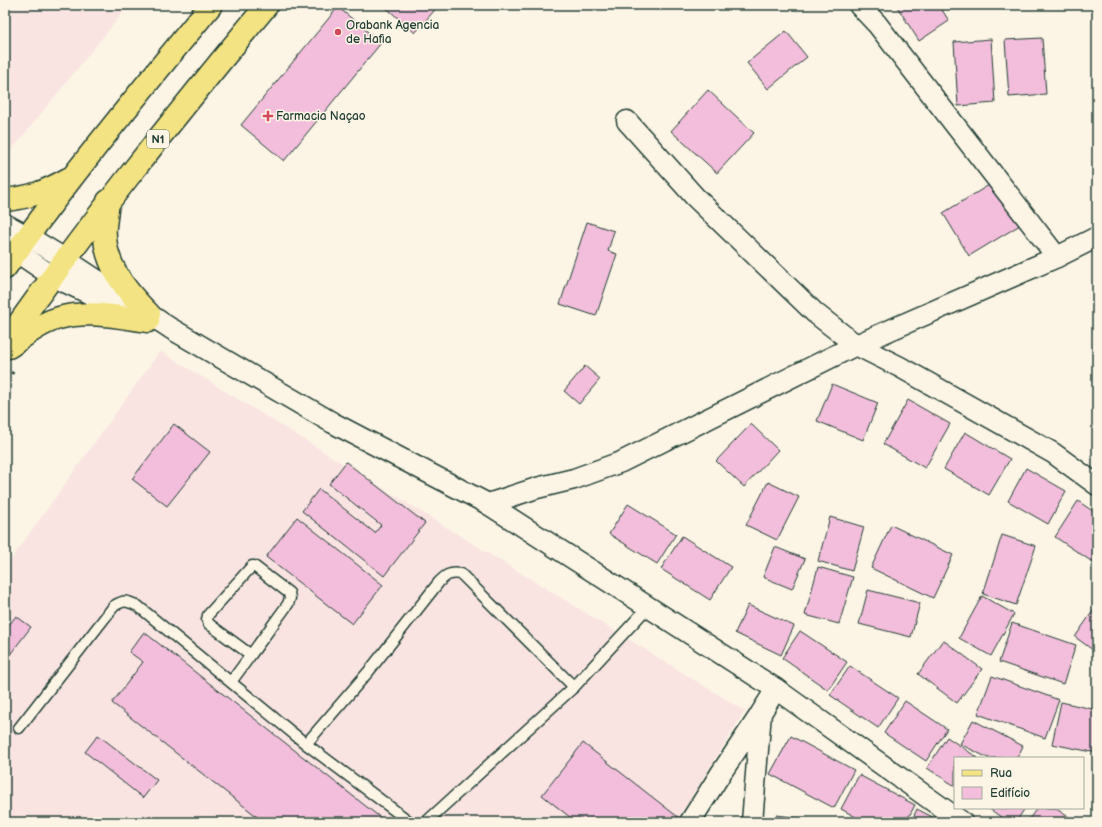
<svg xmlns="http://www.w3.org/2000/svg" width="1102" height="827" font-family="'Balsamiq Sans',sans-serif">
  <rect width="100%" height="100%" fill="#fcf5e5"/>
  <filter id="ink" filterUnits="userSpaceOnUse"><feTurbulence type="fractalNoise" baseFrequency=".025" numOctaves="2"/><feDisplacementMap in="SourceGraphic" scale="8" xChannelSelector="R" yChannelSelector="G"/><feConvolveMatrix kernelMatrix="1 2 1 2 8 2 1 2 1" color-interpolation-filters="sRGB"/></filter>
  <g filter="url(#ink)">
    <g fill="#f9e4e2">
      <polygon points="5,5 129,5 5,158"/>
      <polygon points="160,351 745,711 676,822 5,822 5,568"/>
    </g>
    <g fill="#f2bedb" stroke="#1f3d34">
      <polygon points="383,5 439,5 415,33"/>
      <polygon points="896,5 939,5 949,21 919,41"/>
      <polygon points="338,7 381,43 284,161 241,125"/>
      <polygon points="786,31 807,57 768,89 747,63"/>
      <polygon points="1042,38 1046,94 1009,97 1005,40"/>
      <polygon points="991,39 995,103 958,106 954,42"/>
      <polygon points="708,90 754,133 717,173 671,131"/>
      <polygon points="994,182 1020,225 969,256 943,213"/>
      <polygon points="587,222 614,231 608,251 617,254 596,316 560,304"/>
      <polygon points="585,366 600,379 579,404 564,391"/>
      <polygon points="832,384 878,403 863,440 817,421"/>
      <polygon points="908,400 950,424 925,468 883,444"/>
      <polygon points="174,424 210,452 167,506 132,479"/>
      <polygon points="751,424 778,450 744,487 716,461"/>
      <polygon points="965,432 1010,459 989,495 944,469"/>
      <polygon points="346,462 425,523 384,576 302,511 319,489 375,533 381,525 329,484"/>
      <polygon points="1026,468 1066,491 1048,524 1008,501"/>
      <polygon points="768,482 799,497 777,540 746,525"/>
      <polygon points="1078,501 1097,514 1097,565 1055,537"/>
      <polygon points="628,504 676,534 657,564 609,534"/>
      <polygon points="297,517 383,585 352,624 266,557"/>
      <polygon points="830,517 864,527 852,571 818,561"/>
      <polygon points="891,525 953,555 933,598 871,568"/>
      <polygon points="1002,535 1036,546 1016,605 983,594"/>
      <polygon points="682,536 731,567 710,600 661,569"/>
      <polygon points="775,547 805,559 792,589 763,577"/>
      <polygon points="818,567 853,577 839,624 805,615"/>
      <polygon points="868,590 920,603 911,637 859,624"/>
      <polygon points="982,596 1014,614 991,656 959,638"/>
      <polygon points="748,605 794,626 781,655 735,633"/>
      <polygon points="1095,608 1097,609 1097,653 1075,637"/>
      <polygon points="16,616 31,627 5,661 5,630"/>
      <polygon points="1012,623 1076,645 1063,684 999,662"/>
      <polygon points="800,631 847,662 828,690 782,658"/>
      <polygon points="144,632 386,822 264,822 112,703 143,662 129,652"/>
      <polygon points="943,640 982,669 957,703 918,674"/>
      <polygon points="850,666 898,698 878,728 830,695"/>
      <polygon points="992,676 1059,700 1045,738 978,714"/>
      <polygon points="905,701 947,729 926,761 884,733"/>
      <polygon points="1061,702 1097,710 1097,753 1052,744"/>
      <polygon points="973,720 1023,746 1017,758 988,758 960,744"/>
      <polygon points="98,735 157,780 143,798 85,752"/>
      <polygon points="791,736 854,770 834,808 770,774"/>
      <polygon points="947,737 978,758 955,758 955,786 927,768"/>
      <polygon points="583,743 683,821 682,822 576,822 542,795"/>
      <polygon points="859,775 915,805 906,822 865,822 841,809"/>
      <polygon points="988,808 1025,808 1016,822 1008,822"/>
      <polygon points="1037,808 1055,808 1076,822 1027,822"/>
      <polygon points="917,809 942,822 911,822"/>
      <polygon points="777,815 827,822 776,822"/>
    </g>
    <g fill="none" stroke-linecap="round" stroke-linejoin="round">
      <defs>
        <g id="service">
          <polyline points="231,682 288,604 290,598 289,593 254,566 252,566 208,615 207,620 209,624 251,655"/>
          <path d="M 19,728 L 114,606 C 125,599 127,601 138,606 L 306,744 L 410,822"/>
          <path d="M 306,744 L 369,671 L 439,582 C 446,575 450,572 461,574 L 574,687"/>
          <polyline points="426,822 574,687 648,607"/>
        </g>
        <g id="minor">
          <polyline points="859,5 877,24 1057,257"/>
          <polyline points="627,121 695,197 815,313 856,345 900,367 1053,453 1097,485"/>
          <polyline points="5,224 27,236 65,259 170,328 333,423 488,504 776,689 962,822"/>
          <polyline points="5,244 52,276 122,309"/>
          <polyline points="488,504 537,488 574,479 621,462 856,345 1057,257 1097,237"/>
          <polyline points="690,822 721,773 760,715"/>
          <polyline points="752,822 761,713 776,689"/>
        </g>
        <g id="primary">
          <path d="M 5,200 C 31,197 45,192 68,179"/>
          <path d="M 108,201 C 107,210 106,218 105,226 C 102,262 125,290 149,314"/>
          <path d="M 5,268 C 69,177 141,91 211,5"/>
          <path d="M 5,343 C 87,226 176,115 267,5"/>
          <path d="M 9,347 C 24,336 41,323 59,318 C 89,310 119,317 148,321"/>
        </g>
      </defs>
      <use href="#service" stroke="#1f3d34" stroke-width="13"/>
      <use href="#minor" stroke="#1f3d34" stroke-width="23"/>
      <use href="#primary" stroke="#1f3d34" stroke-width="25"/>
      <polyline stroke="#1f3d34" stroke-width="2.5" stroke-dasharray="3 3" stroke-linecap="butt" points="6,369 14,374"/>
      <use href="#service" stroke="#fcf5e5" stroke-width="10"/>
      <use href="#minor" stroke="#fcf5e5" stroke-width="20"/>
      <use href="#primary" stroke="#f4e382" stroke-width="22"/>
    </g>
  </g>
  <g fill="#d1495b" stroke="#fcf5e5" stroke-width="1.5">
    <circle cx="338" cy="32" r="4"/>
    <path d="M266 110h4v4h4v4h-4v4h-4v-4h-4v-4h4z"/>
  </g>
  <g text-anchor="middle" stroke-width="3" stroke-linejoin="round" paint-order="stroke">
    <rect fill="#fcf5e5" stroke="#617469" stroke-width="1" x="147" y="130" width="22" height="18" rx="3"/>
    <g font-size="11" font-weight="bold" fill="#1f3d34">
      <text x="158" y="143">N1</text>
    </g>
    <g font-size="12" fill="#1f3d34" stroke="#fcf5e5" text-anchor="start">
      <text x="346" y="29">Orabank Agencia<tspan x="346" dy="14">de Hafia</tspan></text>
      <text x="276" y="120">Farmacia Naçao</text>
    </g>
  </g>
  <rect width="1102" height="827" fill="none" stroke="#fcf5e5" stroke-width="20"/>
  <rect x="10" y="10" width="1082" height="807" fill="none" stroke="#1f3d34" stroke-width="1.5" filter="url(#ink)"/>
  <rect x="954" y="757" width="130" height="52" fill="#fcf5e5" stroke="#a4ab9e"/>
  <rect x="962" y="770" width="20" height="6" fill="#f4e382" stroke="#a4ab9e"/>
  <text x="990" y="777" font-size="12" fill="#1f3d34">Rua</text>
  <rect x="962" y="787" width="20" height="12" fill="#f2bedb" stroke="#a4ab9e"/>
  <text x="990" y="797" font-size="12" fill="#1f3d34">Edifício</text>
</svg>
